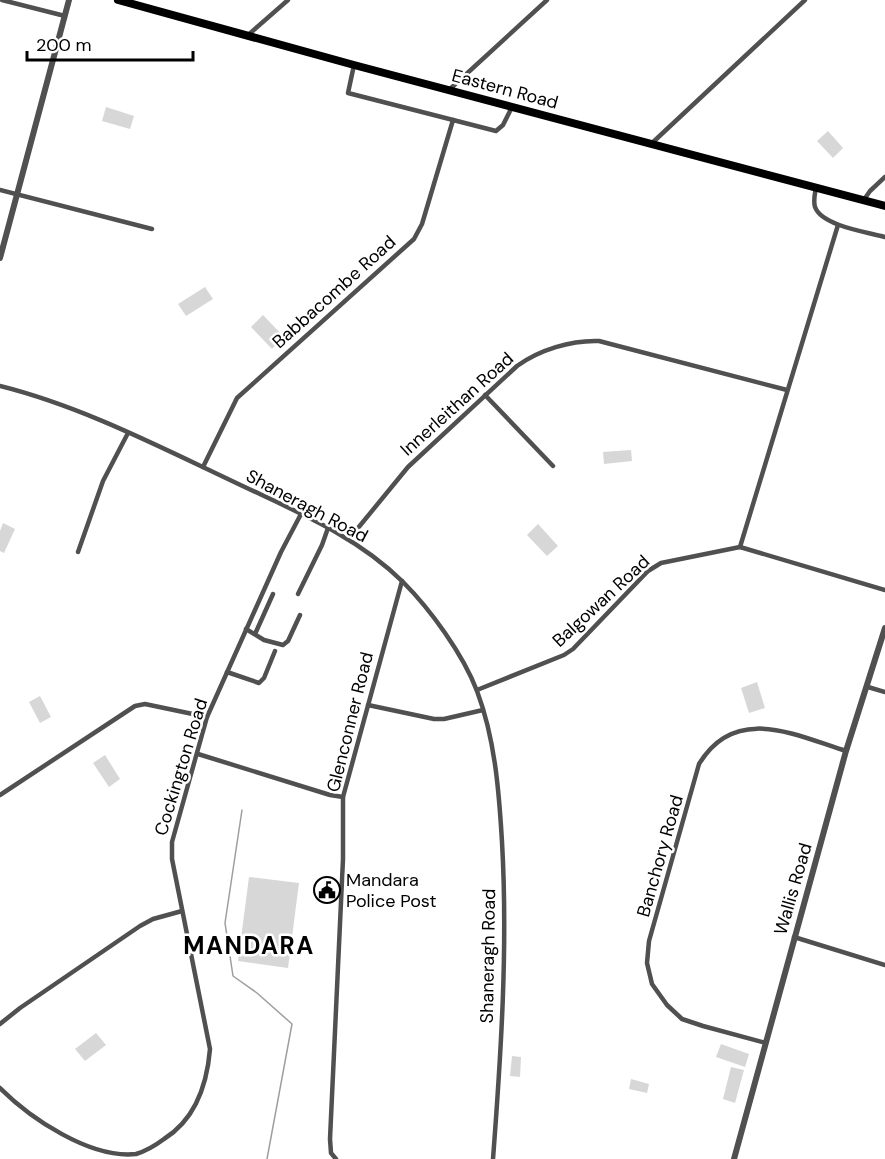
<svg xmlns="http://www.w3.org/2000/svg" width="885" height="1159" font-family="'DM Sans',sans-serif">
  <rect width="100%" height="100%" fill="#fff"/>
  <g fill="#d7d7d7">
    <polygon points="106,107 134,116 130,129 102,121"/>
    <polygon points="828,131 843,148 833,158 817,141"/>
    <polygon points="205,287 213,299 186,316 178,304"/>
    <polygon points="263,315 284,337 272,349 251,327"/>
    <polygon points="631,450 632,461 604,464 603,452"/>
    <polygon points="3,523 15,529 4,553 0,551 0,531"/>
    <polygon points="538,524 558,546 547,556 527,535"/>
    <polygon points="757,682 765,708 749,713 741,688"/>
    <polygon points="40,696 51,717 40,723 29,702"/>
    <polygon points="105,755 120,779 109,787 93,763"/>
    <polygon points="249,877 299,883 288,968 238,961"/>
    <polygon points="96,1033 106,1045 85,1061 75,1049"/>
    <polygon points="721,1044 749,1054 745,1067 716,1057"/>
    <polygon points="512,1056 521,1057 520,1077 510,1076"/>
    <polygon points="731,1067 744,1070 735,1103 723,1099"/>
    <polygon points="631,1079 649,1084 647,1093 629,1089"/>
  </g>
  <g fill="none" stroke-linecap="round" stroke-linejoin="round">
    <polyline stroke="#9e9e9e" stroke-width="1.5" points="242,810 225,923 233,976 257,993 292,1024 267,1159"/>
    <g stroke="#505050" stroke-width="4.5">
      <polyline points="2,0 65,16"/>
      <polyline points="247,36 288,0"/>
      <polyline points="354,65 348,93 496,131 503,125 512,107"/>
      <polyline points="450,89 547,0"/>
      <polyline points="651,144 805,0"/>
      <path d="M 816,187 C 815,194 813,200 815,207 C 822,226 867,232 885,237"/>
      <polyline points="0,190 152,229"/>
      <polyline points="863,201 870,191 885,177"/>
      <path d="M 0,386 C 80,406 156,445 230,480 C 290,509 355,534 403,582 C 430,609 463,654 477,691 C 495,739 499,791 502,842 C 508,947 501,1054 493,1159"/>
      <polyline points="485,395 553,466"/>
      <polyline points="203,467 237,398 414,239 422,224 453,120"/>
      <path d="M 349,539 L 408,467 L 517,366 C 539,350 571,340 599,341 L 787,390"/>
      <polyline points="740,547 838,225"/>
      <polyline points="78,552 103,481 128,433"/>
      <polyline points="298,594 322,545 328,528"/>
      <polyline points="246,629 264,640 283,645 288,641 300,615"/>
      <polyline points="255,634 273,594"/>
      <polyline points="227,672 259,683 264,678 275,651"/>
      <polyline points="868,687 885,692"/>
      <polyline points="477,690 564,655 573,649 648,571 661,563 740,547 885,590"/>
      <polyline points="368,705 434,719 444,719 483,710"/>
      <polyline points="198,754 330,795 343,797"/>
      <polyline points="0,795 135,706 145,704 207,717"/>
      <polyline points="794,937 885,965"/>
      <polyline points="0,1024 20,1008 140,926 153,919 182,911"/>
      <path d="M 766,1043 L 703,1026 L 682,1019 L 667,1005 L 652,984 L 647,963 L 649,941 L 699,764 C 735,704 795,735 846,751"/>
      <path d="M 0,1088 C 30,1118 90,1159 136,1154 C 146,1151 156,1145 164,1139 C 196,1119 207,1085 210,1049 L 172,859 L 172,842 L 207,717 L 281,552 L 301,514"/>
      <polyline points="336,1159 331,1153 330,1139 343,859 343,797 402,581"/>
    </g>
    <g stroke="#505050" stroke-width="6">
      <polyline points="0,258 69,0"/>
      <polyline points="734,1159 846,751 885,628"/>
    </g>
    <polyline stroke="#000" stroke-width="8" points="118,0 354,65 885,206"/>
  </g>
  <defs>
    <symbol id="civic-ring" viewBox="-11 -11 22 22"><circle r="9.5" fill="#fff" stroke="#000" stroke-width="1.5"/><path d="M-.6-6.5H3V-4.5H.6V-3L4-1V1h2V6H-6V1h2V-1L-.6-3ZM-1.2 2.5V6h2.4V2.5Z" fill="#000"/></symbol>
  </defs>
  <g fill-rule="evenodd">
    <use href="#civic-ring" x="312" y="875" width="30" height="30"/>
  </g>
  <g text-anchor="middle" stroke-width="5" stroke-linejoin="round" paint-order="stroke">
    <g font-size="18" fill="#000" stroke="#fff">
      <text transform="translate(505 89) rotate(15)" y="6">Eastern Road</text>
      <text transform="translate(334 292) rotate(-42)" y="6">Babbacombe Road</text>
      <text transform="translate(457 404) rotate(-42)" y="6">Innerleithan Road</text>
      <text transform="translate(307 506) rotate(28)" y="6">Shaneragh Road</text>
      <text transform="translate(601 601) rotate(-43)" y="6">Balgowan Road</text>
      <text transform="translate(350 722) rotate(-76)" y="6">Glenconner Road</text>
      <text transform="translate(181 767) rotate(-73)" y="6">Cockington Road</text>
      <text transform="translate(660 856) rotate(-74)" y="6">Banchory Road</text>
      <text transform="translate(793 889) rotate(-74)" y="6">Wallis Road</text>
      <text transform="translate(488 956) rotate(-89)" y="6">Shaneragh Road</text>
    </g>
    <g font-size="18" fill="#000" stroke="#fff" text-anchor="start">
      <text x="346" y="886">Mandara<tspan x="346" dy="21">Police Post</tspan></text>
    </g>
    <g font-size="24" font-weight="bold" letter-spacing="1.5" fill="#000" stroke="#fff">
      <text x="249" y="954">MANDARA</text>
    </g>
  </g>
  <path d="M27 51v9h166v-9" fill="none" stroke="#000000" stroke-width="3"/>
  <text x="36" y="51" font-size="18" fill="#000000" stroke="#ffffff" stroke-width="4.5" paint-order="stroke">200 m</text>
</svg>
